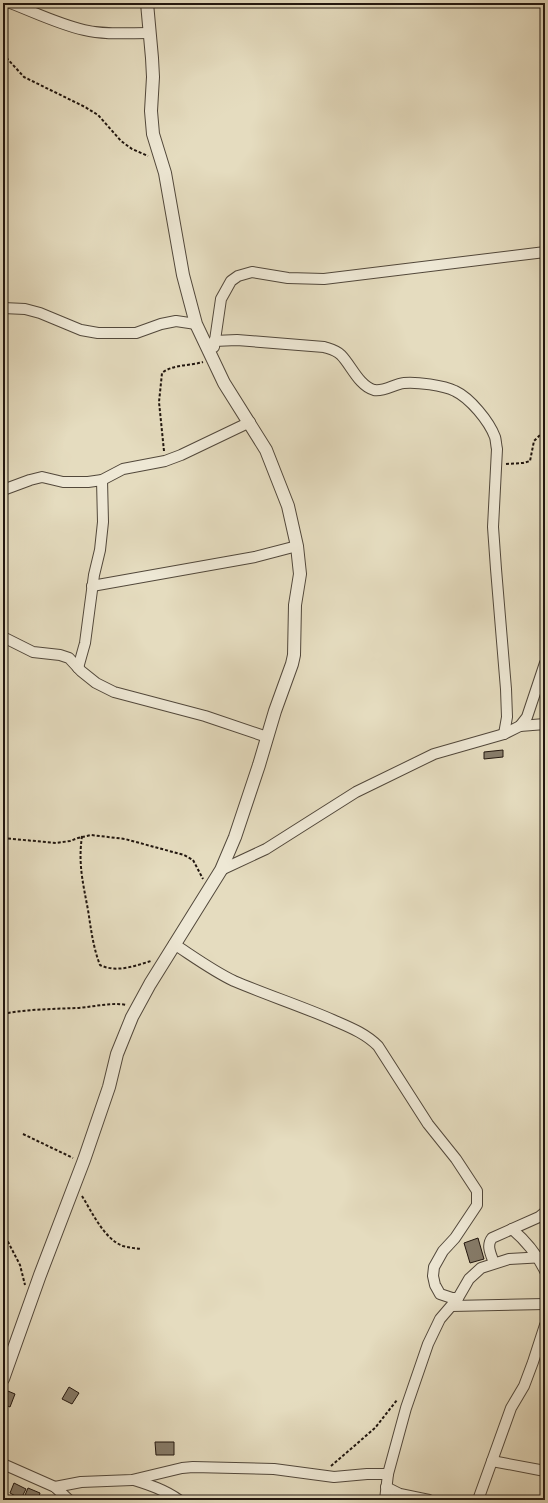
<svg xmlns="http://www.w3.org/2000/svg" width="548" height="1503" font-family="'IM FELL English',serif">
  <rect width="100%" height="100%" fill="#e5dcbf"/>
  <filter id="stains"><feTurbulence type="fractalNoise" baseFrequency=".005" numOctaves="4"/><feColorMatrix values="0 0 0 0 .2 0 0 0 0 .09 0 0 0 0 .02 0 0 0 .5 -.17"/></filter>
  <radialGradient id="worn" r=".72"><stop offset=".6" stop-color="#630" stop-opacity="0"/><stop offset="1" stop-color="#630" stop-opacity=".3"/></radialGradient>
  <g fill="#877d6b" stroke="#21160f">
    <polygon points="503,750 503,757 484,759 484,752"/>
    <polygon points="478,1238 484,1259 470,1263 464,1243"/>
    <polygon points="69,1387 79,1393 72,1404 62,1399"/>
    <polygon points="3,1389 15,1394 10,1407 3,1404"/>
    <polygon points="155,1442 174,1442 174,1455 156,1455"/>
    <polygon points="14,1483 26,1489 21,1499 10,1493"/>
    <polygon points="28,1488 40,1493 38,1500 23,1500"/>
  </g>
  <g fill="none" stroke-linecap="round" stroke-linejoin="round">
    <defs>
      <g id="minor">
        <path d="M 10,3 C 34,12 58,24 84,30 C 105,35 127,33 149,33"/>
        <polyline points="3,308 25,309 40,313 81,330 98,333 136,333 161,324 176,321 196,324"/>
        <path d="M 214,341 L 237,340 L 324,347 C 330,349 336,350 341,355 C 351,365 359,386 374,390 C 384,392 394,384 404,383 C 417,382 443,385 455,391 C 470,398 489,421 495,437 C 496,440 496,445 497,449 L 493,527 L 496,569 L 506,689 L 507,717 L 504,734"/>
        <polyline points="214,347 221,299 231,281 238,276 252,272 288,278 324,279 545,252"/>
        <polyline points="3,490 30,480 42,477 63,482 88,482 102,480 123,469 165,461 181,455 250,422"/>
        <polyline points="92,586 255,557 297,546"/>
        <polyline points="3,637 33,652 60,655 69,658 81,671 96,683 114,692 205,716 267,737"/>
        <polyline points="78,668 85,643 94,575 100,550 103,522 102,480"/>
        <polyline points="520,726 545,724"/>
        <polyline points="221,870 266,849 356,792 434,754 504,734 520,726 527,717 545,663"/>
        <path d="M 174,944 C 194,957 213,971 234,981 C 267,995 301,1006 333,1020 C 349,1027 365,1033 378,1046 L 428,1124 L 456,1159 L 477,1191 L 477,1205 L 455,1238 L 443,1251 L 434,1267 L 433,1276 L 435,1285 L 440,1294 L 452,1298 L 458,1298"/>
        <path d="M 512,1229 C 526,1241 537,1254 545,1271"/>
        <path d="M 494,1263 C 491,1254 486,1246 492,1238 L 539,1217 L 545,1212"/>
        <polyline points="452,1306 545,1304"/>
        <polyline points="492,1461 545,1471"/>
        <polyline points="3,1464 55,1487 69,1500"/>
        <path d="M 134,1480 C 150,1485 165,1490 179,1500"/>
        <polyline points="55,1487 81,1482 132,1480 182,1468 193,1467 274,1469 334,1477 367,1474 388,1474"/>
        <polyline points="386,1487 400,1494 429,1500"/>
        <polyline points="385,1500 388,1474 406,1408 428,1344 440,1319 458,1298 469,1279 481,1268 509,1259 545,1257"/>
        <polyline points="478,1500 511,1408 524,1386 533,1362 545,1325"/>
      </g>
      <polyline id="tertiary" points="3,1379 40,1275 84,1160 109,1087 117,1054 132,1017 150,984 221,870 235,837 259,765 275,711 292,664 294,655 295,605 300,574 297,546 288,506 266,450 224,383 196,324 183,275 165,173 153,134 151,111 153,77 152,58 147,3"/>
    </defs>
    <use href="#minor" stroke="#52483b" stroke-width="12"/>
    <use href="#tertiary" stroke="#52483b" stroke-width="14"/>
    <g stroke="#21160f" stroke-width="2" stroke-dasharray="3 2" stroke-linecap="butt">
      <polyline points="3,54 24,77 85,107 98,115 121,141 132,149 148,156"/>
      <path d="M 164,451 L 159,402 L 162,373 C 173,364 190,366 203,362"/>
      <polyline points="506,464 523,463 530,461 534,441 545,430"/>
      <path d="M 82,836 C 78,864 83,883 88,910 C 91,929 93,947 100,965 C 116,973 135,966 151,961"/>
      <polyline points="3,838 56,843 70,841 78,838 91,835 125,839 184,855 193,860 203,879"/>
      <path d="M 3,1011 L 8,1013 C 31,1009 54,1009 77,1008 C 94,1007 110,1002 127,1005"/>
      <polyline points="23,1134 73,1158"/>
      <path d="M 82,1196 C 92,1212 104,1239 123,1246 C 129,1248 135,1248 141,1249"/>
      <polyline points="3,1212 6,1238 20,1265 25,1285"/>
      <polyline points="331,1466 375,1428 397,1400"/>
    </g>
    <use href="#minor" stroke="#eee8d5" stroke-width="10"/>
    <use href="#tertiary" stroke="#eee8d5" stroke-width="12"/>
  </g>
  <rect width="548" height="1503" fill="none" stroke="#e5dcbf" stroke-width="16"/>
  <rect x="4" y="4" width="540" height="1495" fill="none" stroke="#21160f" stroke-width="2"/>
  <rect x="8" y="8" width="532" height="1487" fill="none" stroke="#21160f"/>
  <rect width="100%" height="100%" filter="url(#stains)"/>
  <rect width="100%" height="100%" fill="url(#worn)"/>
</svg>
